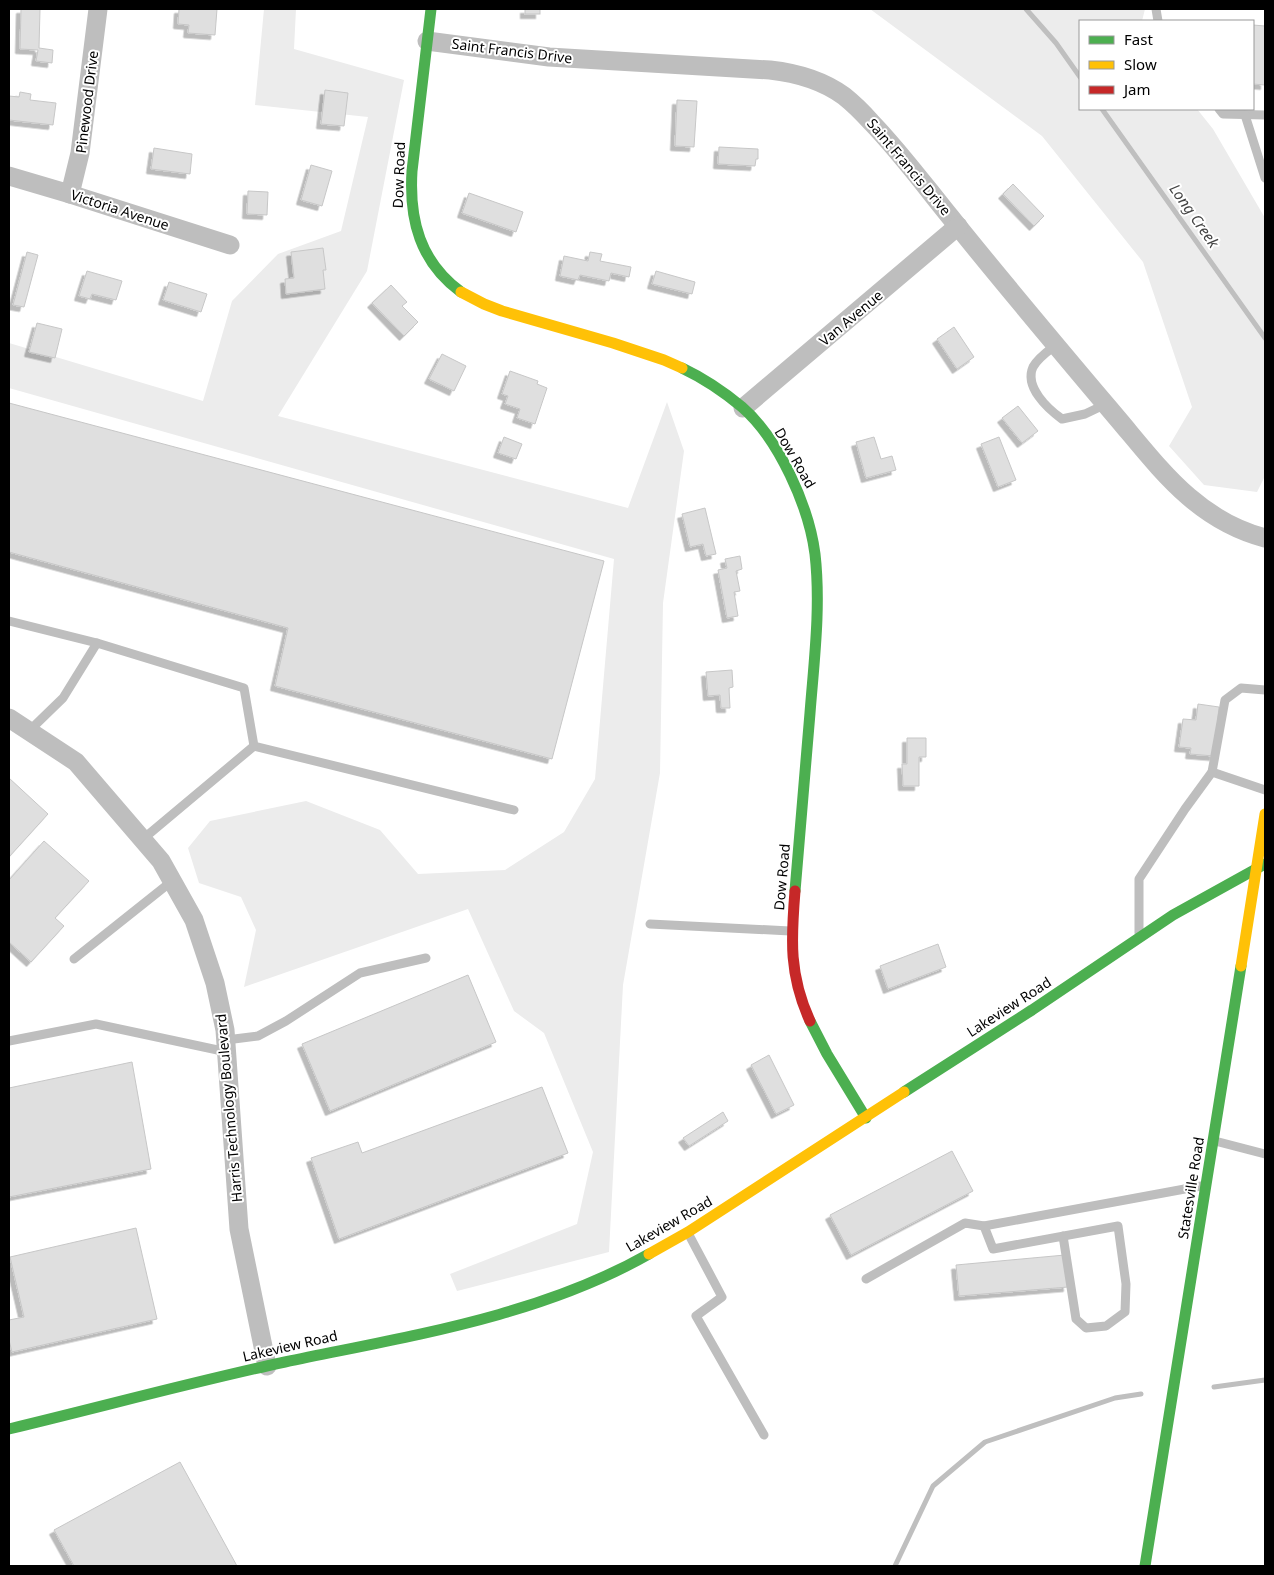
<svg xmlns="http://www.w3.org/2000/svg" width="1274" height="1575" font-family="'Noto Sans',sans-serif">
  <defs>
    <filter id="shadow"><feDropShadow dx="-4.5" dy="4.5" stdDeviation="0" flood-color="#0004"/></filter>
  </defs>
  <rect width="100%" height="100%" fill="#fff"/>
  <g fill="#ececec">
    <polygon points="264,9 296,9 294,49 404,80 367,271 278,416 628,508 667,402 684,451 663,603 660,773 623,985 609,1252 457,1291 450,1274 577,1224 593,1152 544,1033 514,1011 468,909 244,987 256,930 241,897 199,883 188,848 210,821 306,801 380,830 418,874 505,870 564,832 595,779 614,559 9,388 9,343 203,401 232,301 278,254 341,231 368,117 255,105"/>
    <polygon points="870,9 1145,9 1142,21 1080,21 1080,109 1197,109 1213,129 1265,218 1265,476 1257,492 1204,485 1169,446 1192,407 1143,262 1042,136"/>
  </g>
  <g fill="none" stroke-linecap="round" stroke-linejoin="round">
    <g stroke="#bfbfbf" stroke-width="5">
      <polyline points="1026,9 1056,43 1080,77"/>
      <polyline points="1102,109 1265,338"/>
      <polyline points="1214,1387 1265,1380"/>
      <polyline points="895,1566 933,1486 985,1442 1115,1398 1141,1394"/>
    </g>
  </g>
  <g fill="#dfdfdf" stroke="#c7c7c7" filter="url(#shadow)">
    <polygon points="21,9 40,9 39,48 53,50 52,63 36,61 38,50 20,49"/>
    <polygon points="179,9 217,9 215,35 188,33 189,25 178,24"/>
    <rect x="525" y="9" width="15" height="5"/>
    <polygon points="1253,25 1265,26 1265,85 1253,84"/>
    <polygon points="325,90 348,93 344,126 321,124"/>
    <polygon points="20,92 31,94 30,100 56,103 53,125 9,120 9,96 19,97"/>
    <polygon points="677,100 697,101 694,147 675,146"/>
    <polygon points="719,147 758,149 758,159 756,159 755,166 718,164"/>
    <polygon points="154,148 192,154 190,174 151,169"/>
    <polygon points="311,165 332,171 322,206 301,200"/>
    <polygon points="1013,184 1044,216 1034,226 1003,194"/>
    <polygon points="248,191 268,192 267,215 247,214"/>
    <polygon points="469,193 523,212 516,232 462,213"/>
    <polygon points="323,248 326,270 323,270 325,289 286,294 285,279 294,278 291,252"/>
    <polygon points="27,252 38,255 24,307 13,305"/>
    <polygon points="590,252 602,254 600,261 631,267 629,277 611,273 609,281 580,275 578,280 560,276 564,256 588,261"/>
    <polygon points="87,271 122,281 116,300 92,294 90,299 79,296"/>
    <polygon points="656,271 695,282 692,294 652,284"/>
    <polygon points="169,282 207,294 201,312 163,300"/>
    <polygon points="391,285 407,302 402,306 418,322 404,336 372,303"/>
    <polygon points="37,323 62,329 55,358 29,352"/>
    <polygon points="954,327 974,357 957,369 937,339"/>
    <polygon points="442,354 466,366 454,391 429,379"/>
    <polygon points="510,371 538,381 537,384 547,388 535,424 517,418 520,409 505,404 508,396 502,394"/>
    <polygon points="9,403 604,561 552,759 275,686 288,628 9,552"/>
    <polygon points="1018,406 1038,431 1022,443 1002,418"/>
    <polygon points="504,437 522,444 516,459 498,453"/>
    <polygon points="874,437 881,459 892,456 896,470 866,478 856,442"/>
    <polygon points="999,437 1016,480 998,487 981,444"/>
    <polygon points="705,508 716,554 706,556 703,544 690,547 682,514"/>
    <polygon points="740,556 742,569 736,571 740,591 734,592 738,616 727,618 718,570 727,568 725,559"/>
    <polygon points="732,670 733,687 729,688 730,708 721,708 720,695 708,696 706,672"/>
    <polygon points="1198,704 1219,707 1214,756 1190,754 1191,748 1179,747 1183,719 1196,720"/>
    <polygon points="907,738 926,738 926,757 919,757 919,786 903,786 902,764 907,764"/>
    <polygon points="9,778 48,814 9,857"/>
    <polygon points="44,841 89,881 55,918 64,926 31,962 9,942 9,880"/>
    <polygon points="938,944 946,967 888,989 880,966"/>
    <polygon points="468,975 496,1042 330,1111 302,1044"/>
    <polygon points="769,1055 794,1105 776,1114 751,1065"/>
    <polygon points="132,1062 151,1169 9,1197 9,1088"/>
    <polygon points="542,1087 568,1153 339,1239 311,1158 358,1142 362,1153"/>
    <polygon points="723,1112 728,1121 689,1146 683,1138"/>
    <polygon points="952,1151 973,1191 851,1255 830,1215"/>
    <polygon points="136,1228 157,1319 12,1352 9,1340 9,1320 24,1317 10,1257"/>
    <polygon points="1065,1255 1068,1287 959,1296 956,1265"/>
    <polygon points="180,1462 237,1566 74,1566 54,1530"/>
  </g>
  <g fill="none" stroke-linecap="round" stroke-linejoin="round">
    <g stroke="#bebebe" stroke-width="9">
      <polyline points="1156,9 1158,21"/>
      <polyline points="1219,109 1223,114 1265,115"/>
      <polyline points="1245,115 1265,178"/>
      <path d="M 1056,345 C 1048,351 1038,358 1033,367 C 1024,387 1048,409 1062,419 L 1085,414 L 1106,404"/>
      <polyline points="9,621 97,643 244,688 254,746 514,810"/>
      <polyline points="29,731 63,698 97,643"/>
      <polyline points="1212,772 1265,790"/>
      <polyline points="143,839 254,746"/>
      <polyline points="650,924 790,931"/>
      <polyline points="1139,933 1139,879 1185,809 1212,772 1225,700 1241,688 1265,690"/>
      <polyline points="74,959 172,881"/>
      <polyline points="226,1040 258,1036 286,1021 360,973 426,958"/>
      <polyline points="9,1041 96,1024 227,1052"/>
      <polyline points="1215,1141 1265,1154"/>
      <polyline points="984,1226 993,1249 1118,1226 1126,1284 1125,1312 1106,1326 1086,1328 1076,1319 1063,1236"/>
      <polyline points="688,1233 722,1297 696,1316 764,1435"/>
      <polyline points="866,1279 965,1223 984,1226 1201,1186"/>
    </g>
    <g stroke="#bebebe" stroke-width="19">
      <path d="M 427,41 L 549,57 L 770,70 C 797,73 822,80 844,96 C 854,104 863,113 871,122 C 902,154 928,190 956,224 C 1009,290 1064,355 1118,419 C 1161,470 1197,520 1265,538"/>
      <polyline points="9,176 70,194 230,245"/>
      <polyline points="70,194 80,153 98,9"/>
      <polyline points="743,408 958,226"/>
      <polyline points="9,718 76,762 161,861 194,920 215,983 225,1030 239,1229 267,1366"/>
    </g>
    <g stroke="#4caf50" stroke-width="11">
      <path d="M 431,9 L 412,171 C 409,220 420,262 461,292"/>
      <path d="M 682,368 C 703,378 724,392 742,407 C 779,439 809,507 815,554 C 821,607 814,661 810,713 C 805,773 800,832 795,891"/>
      <polyline points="810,1021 827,1054 866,1118"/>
      <polyline points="904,1092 1032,1010 1173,915 1265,864"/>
      <path d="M 9,1429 C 101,1407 192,1382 285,1362 C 408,1336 538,1317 649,1254"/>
      <polyline points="1145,1566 1241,966"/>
    </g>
    <g stroke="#ffc107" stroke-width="11">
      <polyline points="461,292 484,304 502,311 613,343 664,360 682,368"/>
      <polyline points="1241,966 1265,814"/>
      <polyline points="649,1254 688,1232 904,1092"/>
    </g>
    <path stroke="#c62828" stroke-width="11" d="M 795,891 C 791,940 789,975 810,1021"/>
  </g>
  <g text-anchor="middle" stroke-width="4" stroke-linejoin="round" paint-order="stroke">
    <g font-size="14" fill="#000" stroke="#fff">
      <text transform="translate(512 51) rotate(7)" y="5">Saint Francis Drive</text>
      <text transform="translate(87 102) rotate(-83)" y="5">Pinewood Drive</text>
      <text transform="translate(909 167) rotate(50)" y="5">Saint Francis Drive</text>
      <text transform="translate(399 175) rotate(-88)" y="5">Dow Road</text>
      <text transform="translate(120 210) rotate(18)" y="5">Victoria Avenue</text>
      <text transform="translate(851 318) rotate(-40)" y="5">Van Avenue</text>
      <text transform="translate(795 458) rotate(60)" y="5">Dow Road</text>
      <text transform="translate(782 877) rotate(-85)" y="5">Dow Road</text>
      <text transform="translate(1009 1007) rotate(-33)" y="5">Lakeview Road</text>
      <text transform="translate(229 1108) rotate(-95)" y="5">Harris Technology Boulevard</text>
      <text transform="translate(1191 1188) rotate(-81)" y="5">Statesville Road</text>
      <text transform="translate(669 1224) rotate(-30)" y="5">Lakeview Road</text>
      <text transform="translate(290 1346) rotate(-13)" y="5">Lakeview Road</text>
    </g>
    <g font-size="15" font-style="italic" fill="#444" stroke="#fff">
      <text transform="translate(1194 216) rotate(55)" y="5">Long Creek</text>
    </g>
  </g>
  <rect width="1274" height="1575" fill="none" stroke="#000000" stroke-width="20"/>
  <rect x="1079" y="20" width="175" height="90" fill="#ffffff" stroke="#999999"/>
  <rect x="1089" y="36" width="25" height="8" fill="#4caf50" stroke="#999999"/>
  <text x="1124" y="45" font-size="15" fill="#000000">Fast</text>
  <rect x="1089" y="61" width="25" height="8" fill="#ffc107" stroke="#999999"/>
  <text x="1124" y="70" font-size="15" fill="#000000">Slow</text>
  <rect x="1089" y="86" width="25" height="8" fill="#c62828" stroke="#999999"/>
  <text x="1124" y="95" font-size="15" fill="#000000">Jam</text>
</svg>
